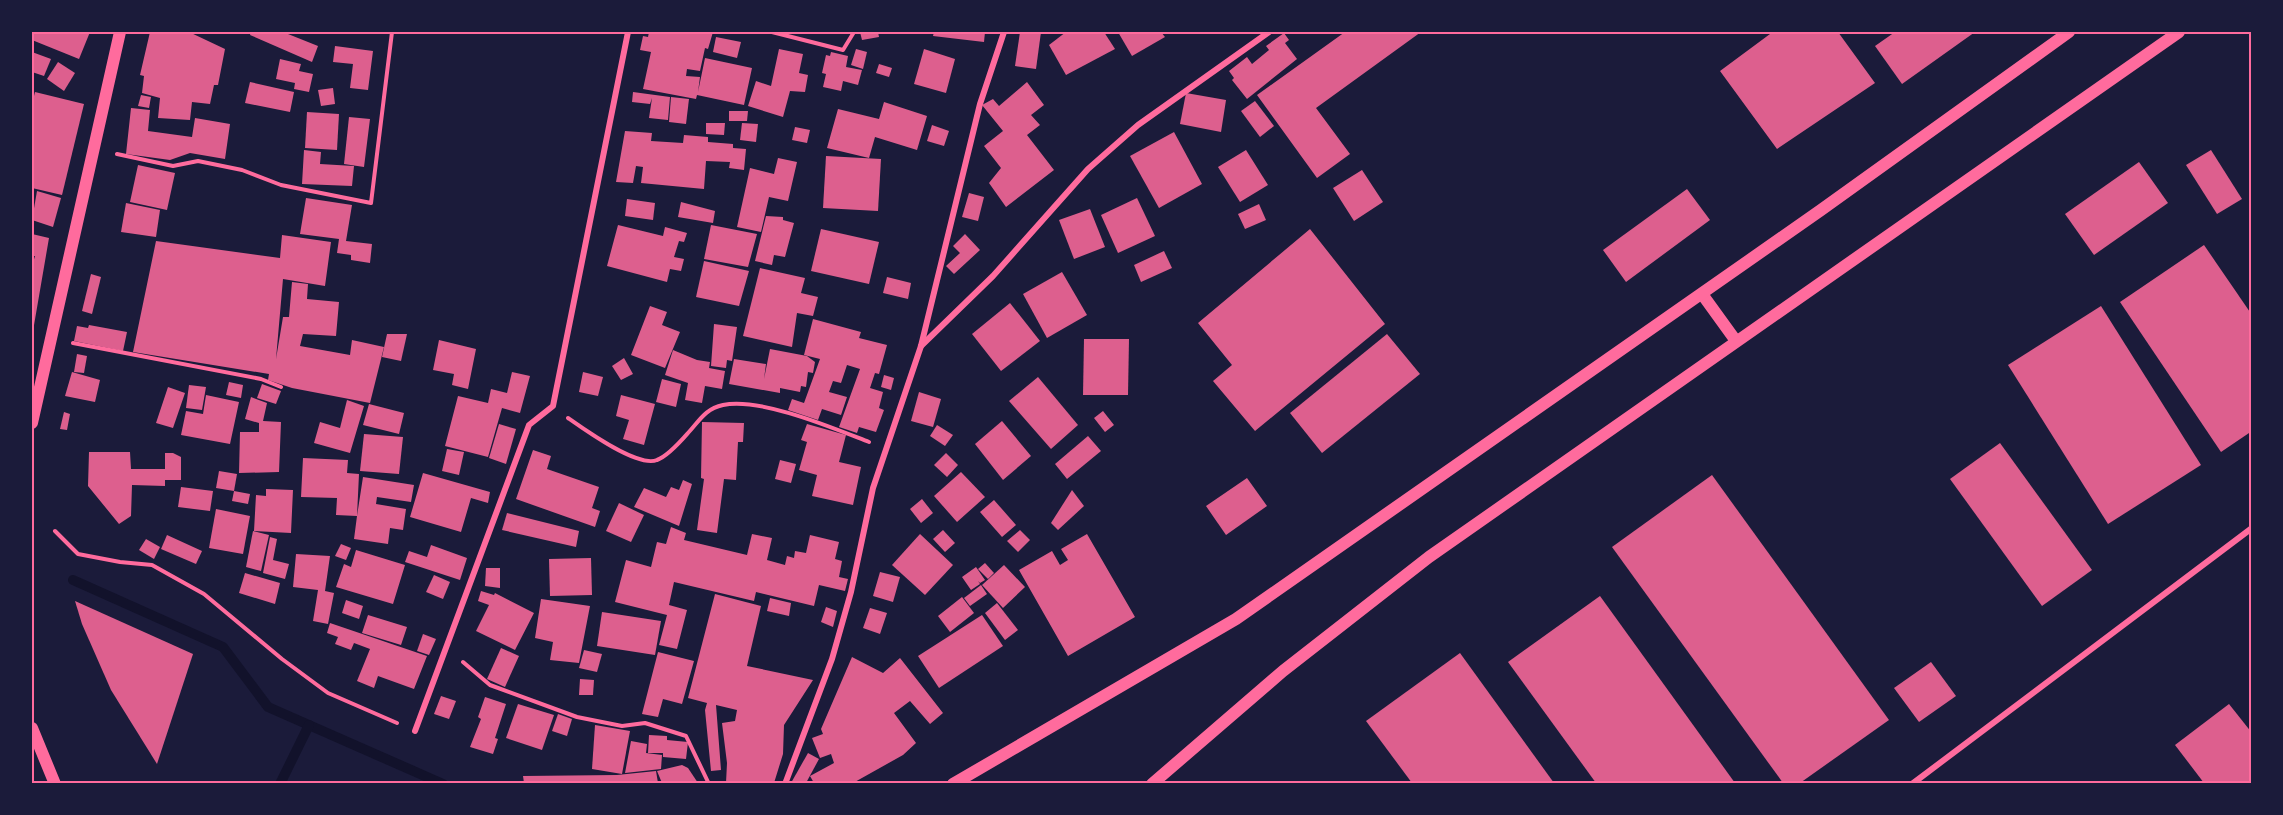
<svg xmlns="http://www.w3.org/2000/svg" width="2283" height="815" font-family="Quicksand,sans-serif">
  <rect width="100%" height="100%" fill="#1b1b3a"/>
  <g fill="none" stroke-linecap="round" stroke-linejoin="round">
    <g stroke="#12122b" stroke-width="10">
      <polyline points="73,580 223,647 268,707 443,784"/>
      <polyline points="280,784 309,725"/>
    </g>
  </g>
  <g fill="#dd5f8e">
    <polygon points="32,32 90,32 79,59 32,40"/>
    <polygon points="150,32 189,32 225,49 218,85 214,85 210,104 192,102 190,120 158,118 160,98 142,93 144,76 140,75"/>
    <polygon points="251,32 283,32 318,46 312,62 250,35"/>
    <polygon points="649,32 713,32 708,49 705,48 700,71 687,69 686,76 700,77 698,92 705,58 752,68 744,105 697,95 696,99 643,89 651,52 640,50 643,36 648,37"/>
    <polygon points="860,32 878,32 879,37 862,40"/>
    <polygon points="934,32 985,32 984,42 933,36"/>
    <polygon points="1020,32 1041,32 1036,69 1015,66"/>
    <polygon points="1066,32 1104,32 1115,49 1066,75 1049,45"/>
    <polygon points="1118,32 1161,32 1165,37 1132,56"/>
    <polygon points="1345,32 1421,32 1316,108 1350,154 1317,178 1257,95"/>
    <polygon points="1768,32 1838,32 1875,83 1777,149 1720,71 1770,34"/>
    <polygon points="1895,32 1975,32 1902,84 1875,46"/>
    <polygon points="1284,33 1289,40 1285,43 1297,59 1247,99 1232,80 1234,78 1229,71 1247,57 1252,64 1269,50 1266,46"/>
    <polygon points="716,37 741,42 737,58 713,52"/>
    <polygon points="335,46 373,51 368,90 350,88 353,64 333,62"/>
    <polygon points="779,49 803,54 799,73 808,75 805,92 790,91 783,117 748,106 756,81 771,86"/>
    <polygon points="856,49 867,52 863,69 851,65"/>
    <polygon points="924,49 955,59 946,93 914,84"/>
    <polygon points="32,52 51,59 44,76 32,72"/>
    <polygon points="831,52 848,56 846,67 862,70 858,85 843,81 841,91 823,87 826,74 822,73 826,55 830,56"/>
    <polygon points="280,59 301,64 299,71 313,74 309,92 294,89 295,83 276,79"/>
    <polygon points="58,62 75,73 64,91 47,79"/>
    <polygon points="879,64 892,68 889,77 876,73"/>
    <polygon points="250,82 294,92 290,112 245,103"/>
    <polygon points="1027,82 1044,105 1031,115 1040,125 1027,135 1054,170 1006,207 989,183 1001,168 984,146 1003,131 982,105 993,99 999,106"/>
    <polygon points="333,88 335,104 321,106 318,90"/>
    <polygon points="35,92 84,104 62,195 32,188 32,104"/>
    <polygon points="633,92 670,97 668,120 649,118 652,98 650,104 632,102"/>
    <polygon points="1186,93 1226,100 1221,132 1180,124"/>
    <polygon points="141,95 151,97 149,108 138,106"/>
    <polygon points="671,97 689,99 686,124 669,122"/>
    <polygon points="1255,101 1274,126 1260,137 1241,111"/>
    <polygon points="884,102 927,116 917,150 875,137 869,158 827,148 838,109 879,119"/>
    <polygon points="131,108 150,110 148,131 192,137 195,118 230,124 225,159 190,153 170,160 126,154"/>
    <polygon points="729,111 748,111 747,121 729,121"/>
    <polygon points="307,112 339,114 337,150 305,148"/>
    <polygon points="349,117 370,119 364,167 344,164"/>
    <polygon points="706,123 725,123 724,135 706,134"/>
    <polygon points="742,123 758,124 756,142 740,140"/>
    <polygon points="932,125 949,131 944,146 927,141"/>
    <polygon points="795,127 810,130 807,143 792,140"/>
    <polygon points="625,131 652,133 651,141 683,143 684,135 708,137 708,142 733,144 733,148 746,149 744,170 729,168 730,162 706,161 704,189 641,183 643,167 636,166 633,183 616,182"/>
    <polygon points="1174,132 1202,184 1159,208 1130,156"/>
    <polygon points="304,150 321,152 320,164 354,166 352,186 302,184"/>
    <polygon points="1246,150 1268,185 1240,202 1218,167"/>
    <polygon points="2211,150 2242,199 2217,214 2186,165"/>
    <polygon points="826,156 881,159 878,211 823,208"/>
    <polygon points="778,158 797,162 788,201 769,197 761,232 737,227 750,168 774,174"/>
    <polygon points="2139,162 2168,203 2094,255 2065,214"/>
    <polygon points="138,165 175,173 167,210 130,202"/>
    <polygon points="1362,170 1383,202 1354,221 1333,188"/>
    <polygon points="1687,189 1710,220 1626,282 1603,250"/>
    <polygon points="37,191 61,198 53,227 32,220"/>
    <polygon points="969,193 984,197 978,221 962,217"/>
    <polygon points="306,198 352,205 346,241 372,244 370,263 351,260 351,255 337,253 339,239 300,234"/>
    <polygon points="1137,198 1155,236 1118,253 1101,215"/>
    <polygon points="627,199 655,203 653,220 625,216"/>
    <polygon points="681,202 715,211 713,223 678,217"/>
    <polygon points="126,203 160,210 156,237 121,232"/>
    <polygon points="1259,204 1266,220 1245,229 1238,214"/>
    <polygon points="1090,209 1105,247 1074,259 1059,220"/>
    <polygon points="766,216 783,217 783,220 794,223 785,257 774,255 772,265 755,261"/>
    <polygon points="618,225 663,236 665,227 687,233 684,242 679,241 674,257 684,259 681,271 670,269 667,282 607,266"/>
    <polygon points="711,225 757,234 748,267 704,259"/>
    <polygon points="821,229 879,242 869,284 811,271"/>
    <polygon points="1310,229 1385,324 1255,431 1213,381 1232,365 1198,323"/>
    <polygon points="32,234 49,238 33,331 32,266 35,256 32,256"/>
    <polygon points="965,234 980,250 954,274 946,266 960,253 953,246"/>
    <polygon points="282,235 331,242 325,286 283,279 276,359 283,317 289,317 292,282 308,284 307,299 339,302 336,336 303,334 300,346 350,355 352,340 384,347 370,403 292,388 268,380 269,374 133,352 156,241 280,258"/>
    <polygon points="2204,245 2252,315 2252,431 2221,452 2120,302"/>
    <polygon points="1164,251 1172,268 1141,282 1134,265"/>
    <polygon points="704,261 749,271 739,306 696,297"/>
    <polygon points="760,268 805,278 801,293 818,297 813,316 797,313 792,347 743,336"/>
    <polygon points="1062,272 1087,315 1047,338 1023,294"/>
    <polygon points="91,274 101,277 92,314 82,311"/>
    <polygon points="887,277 911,283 908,299 883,293"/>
    <polygon points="1010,303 1040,341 1001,371 972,334"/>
    <polygon points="650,306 667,312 662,325 680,332 665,368 631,355"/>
    <polygon points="2101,306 2201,465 2108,524 2008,365"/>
    <polygon points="813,319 861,332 859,338 887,345 879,374 875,373 870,388 883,392 879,408 884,410 876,432 859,427 857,433 839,427 860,369 847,365 841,383 833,381 829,392 847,397 841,415 822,409 818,420 788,410 792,399 804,403 820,359 804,355"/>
    <polygon points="714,324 737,327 732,361 727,360 726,368 711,366"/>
    <polygon points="89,325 127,332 123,351 74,341 77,326 88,328"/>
    <polygon points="387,334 407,334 401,361 382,357"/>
    <polygon points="1387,334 1420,374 1322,453 1290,413"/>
    <polygon points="1084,339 1129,339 1128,395 1083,395"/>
    <polygon points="439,340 476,349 468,389 452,385 454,374 433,370"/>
    <polygon points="770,349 807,356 815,362 813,373 808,372 806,387 801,386 800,392 780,388 780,393 729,384 734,359 766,364 764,379"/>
    <polygon points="673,350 697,360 710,362 709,368 725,371 722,389 705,386 702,403 685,400 688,383 665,375"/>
    <polygon points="77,354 87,356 84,373 74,372"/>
    <polygon points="624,358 633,374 621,380 612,366"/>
    <polygon points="72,372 100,380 95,402 65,396"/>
    <polygon points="512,372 530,376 520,413 502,408 488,457 445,446 458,396 488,403 491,389 507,393"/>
    <polygon points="583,372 603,377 598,396 579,392"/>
    <polygon points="884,375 894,378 891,390 881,387"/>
    <polygon points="1038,377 1078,425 1051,449 1009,401"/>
    <polygon points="662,379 681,384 676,407 656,402"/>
    <polygon points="229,382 243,385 241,398 226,395"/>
    <polygon points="262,384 281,391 276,404 257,398"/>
    <polygon points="189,385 206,387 202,410 186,408"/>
    <polygon points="168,387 185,393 173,428 156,423"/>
    <polygon points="919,392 941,399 933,427 911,421"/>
    <polygon points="206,395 239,402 230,444 181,435 186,411 203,414"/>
    <polygon points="621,395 655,404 644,445 623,439 629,420 616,416"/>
    <polygon points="251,397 267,403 263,421 281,422 279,472 239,473 240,432 259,432 259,423 245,419"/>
    <polygon points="347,400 364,406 350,453 314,443 320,422 340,428"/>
    <polygon points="369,404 404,413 399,434 363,425"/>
    <polygon points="1103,411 1114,425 1105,432 1094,418"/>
    <polygon points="64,412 70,414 67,430 60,429"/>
    <polygon points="1002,421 1031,456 1003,480 975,444"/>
    <polygon points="702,422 744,423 743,442 738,442 736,480 724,479 717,533 697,530 704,479 701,478"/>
    <polygon points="499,424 516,429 506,464 489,458"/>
    <polygon points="807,424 846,435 839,462 861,467 853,505 812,496 817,475 799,470 807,442 801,440"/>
    <polygon points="937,425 953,435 945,446 930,436"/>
    <polygon points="364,434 403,437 399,474 360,471"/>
    <polygon points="1088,436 1101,451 1067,479 1055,464"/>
    <polygon points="2000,443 2092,570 2042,606 1950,479"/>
    <polygon points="447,449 464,452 459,475 442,471"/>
    <polygon points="533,450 551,456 547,469 599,487 592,508 600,511 595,527 516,499"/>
    <polygon points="89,452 130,452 131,469 165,469 165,453 173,453 181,457 181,480 165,480 165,486 132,485 131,516 119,524 88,486"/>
    <polygon points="946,453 958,465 947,477 934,465"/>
    <polygon points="303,458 348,460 347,473 359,474 357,516 363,477 414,485 411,502 377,497 376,504 406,509 403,530 390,528 388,544 354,539 357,516 336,515 337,498 301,497"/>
    <polygon points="780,460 796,464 791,483 775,479"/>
    <polygon points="219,471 237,474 234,491 216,488"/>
    <polygon points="961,472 985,497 957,522 934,496"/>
    <polygon points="423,473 490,492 488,503 471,498 461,532 410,517"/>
    <polygon points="1712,475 1889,720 1800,783 1783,783 1612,547"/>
    <polygon points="1247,478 1267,506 1226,535 1206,506"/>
    <polygon points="683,480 692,484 679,526 634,507 644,488 666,497 671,487 679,490"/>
    <polygon points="181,487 213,491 210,511 178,507"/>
    <polygon points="266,489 293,490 291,533 254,531 256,495 266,496"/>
    <polygon points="1072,490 1084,506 1058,530 1051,523"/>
    <polygon points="234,491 250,494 248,504 232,501"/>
    <polygon points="922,499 933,513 921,523 910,509"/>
    <polygon points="994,500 1016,525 1002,537 980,512"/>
    <polygon points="619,503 644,515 631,542 606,531"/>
    <polygon points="216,509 250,516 243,554 209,548"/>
    <polygon points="507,513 579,531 576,547 502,530"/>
    <polygon points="671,527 686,533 684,540 747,555 752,534 772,538 767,560 785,565 787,556 794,558 795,551 806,553 810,535 839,542 835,559 842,561 839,577 848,579 845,591 819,585 814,606 756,592 754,601 674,582 669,605 687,610 677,649 659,645 667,615 615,602 626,560 651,567 657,542 666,544"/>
    <polygon points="943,530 955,543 945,552 933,539"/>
    <polygon points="1020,530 1030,540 1018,552 1007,541"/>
    <polygon points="253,531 269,535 261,571 246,567"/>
    <polygon points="920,534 953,565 925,595 892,565"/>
    <polygon points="1087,534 1135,617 1068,656 1019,570 1052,551 1060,565 1068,560 1061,549"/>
    <polygon points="167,535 202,551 196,564 161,549"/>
    <polygon points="270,537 277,539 273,560 289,564 285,579 263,573"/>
    <polygon points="146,539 160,547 154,559 139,550"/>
    <polygon points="341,544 351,548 346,560 335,556"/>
    <polygon points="431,545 467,558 460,580 405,562 409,551 427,557"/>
    <polygon points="356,550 405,565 393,604 336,587 344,564 351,567"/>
    <polygon points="296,554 330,556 325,591 334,593 328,624 313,621 318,590 293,587"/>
    <polygon points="591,558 592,595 550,596 549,559"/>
    <polygon points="985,563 994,573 988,579 978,569"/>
    <polygon points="1004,565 1025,587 1003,608 982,585"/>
    <polygon points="976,567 985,580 980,583 978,581 980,584 971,590 962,577"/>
    <polygon points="486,568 500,568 500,588 485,586"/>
    <polygon points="880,572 900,577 893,602 873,596"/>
    <polygon points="245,573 280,583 275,604 239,593"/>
    <polygon points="434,575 450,582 443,599 426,592"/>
    <polygon points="981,585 987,594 970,606 964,598"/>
    <polygon points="481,591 494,595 495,593 534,613 515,650 476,631 489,605 478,601"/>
    <polygon points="715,594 761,606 747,666 813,680 784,725 783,754 774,783 726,783 727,763 722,723 735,721 737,710 716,705 721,770 711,771 705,710 707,703 688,698"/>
    <polygon points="1600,596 1735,783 1596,783 1508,662"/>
    <polygon points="962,597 974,613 950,632 938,616"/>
    <polygon points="770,598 791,603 789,616 767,611"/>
    <polygon points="541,599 590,606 579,663 550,660 553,642 535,638"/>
    <polygon points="346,600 363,606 359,619 342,613"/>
    <polygon points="75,601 193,654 157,764 111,690 82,624"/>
    <polygon points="997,603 1018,630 1005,640 985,613"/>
    <polygon points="826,607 837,611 833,627 821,622"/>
    <polygon points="870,608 887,613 880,634 863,628"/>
    <polygon points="602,612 661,621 655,655 597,646"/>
    <polygon points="368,615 407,627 401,645 362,633"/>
    <polygon points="982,615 1003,646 939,688 918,656"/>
    <polygon points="330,623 427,656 414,689 378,676 374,688 357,681 370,649 354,643 351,650 335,644 338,637 327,633"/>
    <polygon points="423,634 436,639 429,655 417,651"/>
    <polygon points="501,648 519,656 505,687 487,679"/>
    <polygon points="584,650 602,654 597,672 579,668"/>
    <polygon points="658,652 694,661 682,704 663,699 658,717 642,714"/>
    <polygon points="1460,653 1554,783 1412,783 1366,721"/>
    <polygon points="852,657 883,673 900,658 943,713 930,724 910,701 894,713 916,743 903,755 853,783 814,783 810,776 834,763 831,754 820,758 812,738 823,734 821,729"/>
    <polygon points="1931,662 1956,696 1919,722 1894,688"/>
    <polygon points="580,679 594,680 593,695 579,695"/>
    <polygon points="441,696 456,701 449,719 434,714"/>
    <polygon points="485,697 506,704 495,738 498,739 493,754 470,747 481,719 478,717"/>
    <polygon points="518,704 554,715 542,750 506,738"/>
    <polygon points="2229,704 2252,733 2252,783 2204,783 2175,745"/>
    <polygon points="558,714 572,719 567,736 552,731"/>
    <polygon points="595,725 630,731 622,774 592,769"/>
    <polygon points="649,735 667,736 667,740 688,742 686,759 663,757 663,753 648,753"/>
    <polygon points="631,741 647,744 646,753 662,755 661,769 625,773"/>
    <polygon points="808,753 819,759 806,783 791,783"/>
    <polygon points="682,765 688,768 698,783 662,783 657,771"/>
    <polygon points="656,771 658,783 524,783 523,776 617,775"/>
  </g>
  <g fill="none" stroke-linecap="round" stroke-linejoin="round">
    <g stroke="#ff6b9d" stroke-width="4">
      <polyline points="772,32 843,50 854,32"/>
      <polyline points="117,154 173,166 198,161 242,170 281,185 371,203 392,32"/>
      <polyline points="73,343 261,379 281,387"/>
      <path d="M 568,418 C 585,430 638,468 657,460 C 668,456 681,441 688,433 C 700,420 705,409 723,405 C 760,397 833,428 869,442"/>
      <polyline points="55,531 78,554 120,562 152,565 204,594 282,659 328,693 397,723"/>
      <polyline points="463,662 490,685 577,717 622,726 645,723 686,736 709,784"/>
    </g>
    <g stroke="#ff6b9d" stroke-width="6">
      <polyline points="921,346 993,276 1088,169 1138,125 1269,32"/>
      <polyline points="415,731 529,425 553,406 628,32"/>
      <polyline points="785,784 832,659 851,592 873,488 921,346 980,104 1004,32"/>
      <polyline points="1912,784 2252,528"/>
    </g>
    <g stroke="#ff6b9d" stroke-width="12">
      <polyline points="1702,294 1736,341"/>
      <polyline points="32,423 120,32"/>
      <polyline points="32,728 55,784"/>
      <polyline points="953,784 1236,619 1821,210 2069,32"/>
      <polyline points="1152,784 1283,671 1429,557 2179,32"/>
    </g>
  </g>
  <rect width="2283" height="815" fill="none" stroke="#1b1b3a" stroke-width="66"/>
  <rect x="33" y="33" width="2217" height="749" fill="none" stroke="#ff6b9d" stroke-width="2"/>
</svg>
